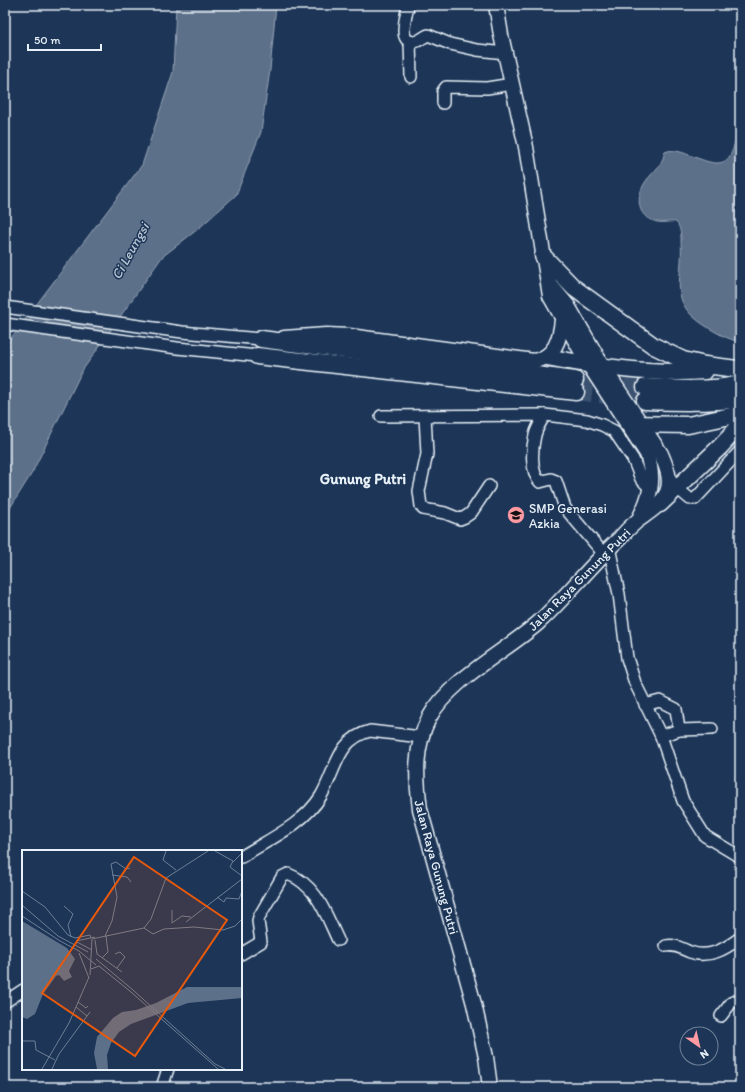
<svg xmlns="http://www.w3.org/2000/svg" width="745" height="1092" font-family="Itim,sans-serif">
  <rect width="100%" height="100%" fill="#1d3557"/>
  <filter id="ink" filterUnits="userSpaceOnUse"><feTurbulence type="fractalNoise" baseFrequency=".025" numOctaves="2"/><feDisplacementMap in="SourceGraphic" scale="8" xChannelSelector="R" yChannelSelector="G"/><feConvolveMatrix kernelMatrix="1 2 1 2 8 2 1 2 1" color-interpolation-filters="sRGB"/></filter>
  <g filter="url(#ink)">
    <g fill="#5d7089" stroke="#95a4b5">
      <polygon points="176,5 276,5 270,70 261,132 236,195 198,229 162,257 82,371 32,473 5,516 5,346 142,165 173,72"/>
      <polygon points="734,5 740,5 740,72 739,64"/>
      <path d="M 740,109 L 740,342 C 727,339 715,332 704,325 C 666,300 684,279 681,242 C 681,235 681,228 676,222 C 669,221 661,224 654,221 C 638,216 636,200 643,186 C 650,172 660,171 665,152 C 682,143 719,179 731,154 C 737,141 737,123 740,109 Z"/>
    </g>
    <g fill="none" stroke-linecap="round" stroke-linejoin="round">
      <g stroke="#3b516f" stroke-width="16" stroke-dasharray="16 8" stroke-linecap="butt">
        <polyline points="575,380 645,387"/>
        <polyline points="576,392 645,401"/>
      </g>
      <defs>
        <g id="minor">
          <path d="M 408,5 C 407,14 397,42 413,42 C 419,42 423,37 428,35 L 450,44 L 477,50 L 505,53"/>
          <polyline points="410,41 411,77"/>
          <polyline points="443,103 443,91 446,87 487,88 512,84"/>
          <polyline points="5,307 182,332 261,339"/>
          <polyline points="5,324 177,348 257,356"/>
          <path d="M 545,415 C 541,421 537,428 535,435 C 532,448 530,472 540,482 L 551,479 L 556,481 L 565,508 L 603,553"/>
          <polyline points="381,416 545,415 587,420 602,425 614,431 633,459 641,479 651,489"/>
          <polyline points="425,416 427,454 419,491 421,506 423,509 445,513 460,519 465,517 471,513 489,486"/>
          <polyline points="677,488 690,499 695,499 740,451"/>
          <polyline points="609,547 619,594 627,658 635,683 661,736 683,801 705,836 740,857"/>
          <polyline points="645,705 660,701 676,709 679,730"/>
          <polyline points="661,736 679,730 712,729"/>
          <path d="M 241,857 C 268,840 304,824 321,796 C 336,771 337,739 370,731 L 421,737"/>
          <path d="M 666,946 C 676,944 682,949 690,952 C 709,959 725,949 740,938"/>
          <path d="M 241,954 L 261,942 L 258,921 L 259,917 L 282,877 L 288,874 C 317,885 326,915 338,940"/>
          <polyline points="5,1002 23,990"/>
          <polyline points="721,1016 731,1003 740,999"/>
          <polyline points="162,1087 168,1069"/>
        </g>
        <g id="major">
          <path d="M 496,5 L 501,35 L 526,147 L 550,296 L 589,365 L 647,454 C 655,480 651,495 639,519"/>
          <path d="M 284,338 L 326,335 L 349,336 L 534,361 C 555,357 560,339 562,320"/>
          <path d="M 490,1087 L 486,1057 L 474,1004 L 420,809 C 416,778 414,747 429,718 C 449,680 506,651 538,623 C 567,596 591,565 620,538 C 625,532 631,526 637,521 C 649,512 661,506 667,492 C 672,479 666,466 661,454 L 603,367 L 568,306 L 548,282"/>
        </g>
        <g id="highway">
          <polyline points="543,256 574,288 654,346 683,360 705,365 737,369"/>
          <polyline points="261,339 575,380"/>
          <polyline points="257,356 576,392"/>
          <path d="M 547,357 C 598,367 652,375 705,371"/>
          <path d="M 645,387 C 677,389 708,391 740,384"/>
          <path d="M 645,401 C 677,402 708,403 740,399"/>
          <polyline points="628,424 688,425 740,414"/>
          <polyline points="660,504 721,446 740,425"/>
        </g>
      </defs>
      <use href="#minor" stroke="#e8f1f8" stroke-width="14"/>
      <use href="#major" stroke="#e8f1f8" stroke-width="17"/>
      <use href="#highway" stroke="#e8f1f8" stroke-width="19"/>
      <use href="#minor" stroke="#1d3557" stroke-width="11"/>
      <use href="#major" stroke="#1d3557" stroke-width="14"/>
      <use href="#highway" stroke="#1d3557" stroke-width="16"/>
    </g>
  </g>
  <defs>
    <symbol id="school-disc" viewBox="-11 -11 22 22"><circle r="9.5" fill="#ff9aa2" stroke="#1d3557"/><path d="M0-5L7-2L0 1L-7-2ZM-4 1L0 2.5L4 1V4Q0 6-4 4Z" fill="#111"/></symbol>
  </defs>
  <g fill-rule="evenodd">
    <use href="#school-disc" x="506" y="505" width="20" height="20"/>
  </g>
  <g text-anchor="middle" stroke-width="3" stroke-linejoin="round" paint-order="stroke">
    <g font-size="13" fill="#e8f1f8" stroke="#1d3557" text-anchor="start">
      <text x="529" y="513">SMP Generasi<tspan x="529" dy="15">Azkia</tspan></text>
    </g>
    <g font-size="13" fill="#e8f1f8" stroke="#1d3557">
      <text transform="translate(579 579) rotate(-45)" y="5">Jalan Raya Gunung Putri</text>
      <text transform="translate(437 867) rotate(75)" y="5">Jalan Raya Gunung Putri</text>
    </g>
    <g font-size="14" font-style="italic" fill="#b7c4d1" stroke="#1d3557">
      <text transform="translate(130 251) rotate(-61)" y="5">Ci Leungsi</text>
    </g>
    <g font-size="15" font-weight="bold" fill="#e8f1f8" stroke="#1d3557">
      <text x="363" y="484">Gunung Putri</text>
    </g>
  </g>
  <g transform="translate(22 850)">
    <rect width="220" height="220" fill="#1d3557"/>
    <path d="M 0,71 L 45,98 L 53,109 L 47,121 L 50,127 L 42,131 L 37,125 L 34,126 L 21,144 L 13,164 L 5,169 L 0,167 ZM 165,137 L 220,137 L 220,148 L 166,153 L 109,174 L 97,182 L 89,193 L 85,205 L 86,219 L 75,219 L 72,203 L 75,187 L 91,168 L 100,162 L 114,160 L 134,153 Z" fill="#5d7089"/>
    <path fill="none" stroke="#6e8097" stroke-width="1" d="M 144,1 L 141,10 L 154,20M 193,1 L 211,11 L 208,17 L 220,26M 211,12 L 220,3M 90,25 L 105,27 L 109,32M 0,41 L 23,57 L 46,85 L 53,88 L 68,85 L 69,88M 195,47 L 202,52 L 204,48 L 217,49 L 220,41M 0,55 L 36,86 L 66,102M 42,56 L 51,64 L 46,75 L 49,87M 150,60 L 150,73 L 160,66 L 169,67M 0,66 L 38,91 L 57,101 L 74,115M 164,72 L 220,29M 122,78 L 131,84 L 142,79 L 172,77 L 201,80 L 213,76 L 220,69M 83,86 L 90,71 L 95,47 L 89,14 L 94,12 L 104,19 L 108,18M 73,90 L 75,104 L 100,122M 54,91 L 73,87M 55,92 L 70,100M 57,103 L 67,128M 93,104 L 98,102 L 103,107 L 95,118M 80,108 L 86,102 L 84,86M 74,109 L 111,140M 69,119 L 77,116 L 109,142M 68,125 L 70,89 L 122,78 L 129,69 L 144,28 L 186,1M 111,140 L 193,214 L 203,219M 109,142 L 196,219M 56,152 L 64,158 L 66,156M 54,157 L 65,166M 0,191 L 13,191 L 14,200 L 33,210M 20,219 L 47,173 L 67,127M 30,219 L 37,204 L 68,162"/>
    <path fill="#e8590c" fill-opacity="0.15" stroke="#e8590c" stroke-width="2" d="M 112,7 L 205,70 L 113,206 L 20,143 Z"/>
    <rect width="220" height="220" fill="none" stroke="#e8f1f8" stroke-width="2"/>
  </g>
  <rect width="745" height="1092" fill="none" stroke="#1d3557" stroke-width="20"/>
  <rect x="10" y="10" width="725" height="1072" fill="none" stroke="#e8f1f8" stroke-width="1.5" filter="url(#ink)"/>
  <g transform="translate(699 1046) rotate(146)"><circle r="19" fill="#1d3557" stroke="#6e8097"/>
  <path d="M0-3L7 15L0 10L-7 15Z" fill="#ff9aa2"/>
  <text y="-6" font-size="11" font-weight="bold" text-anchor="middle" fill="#e8f1f8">N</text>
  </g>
  <path d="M28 44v6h73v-6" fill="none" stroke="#e8f1f8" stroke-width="2"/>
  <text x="34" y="44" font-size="12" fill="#e8f1f8" stroke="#1d3557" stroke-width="3" paint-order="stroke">50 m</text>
</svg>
